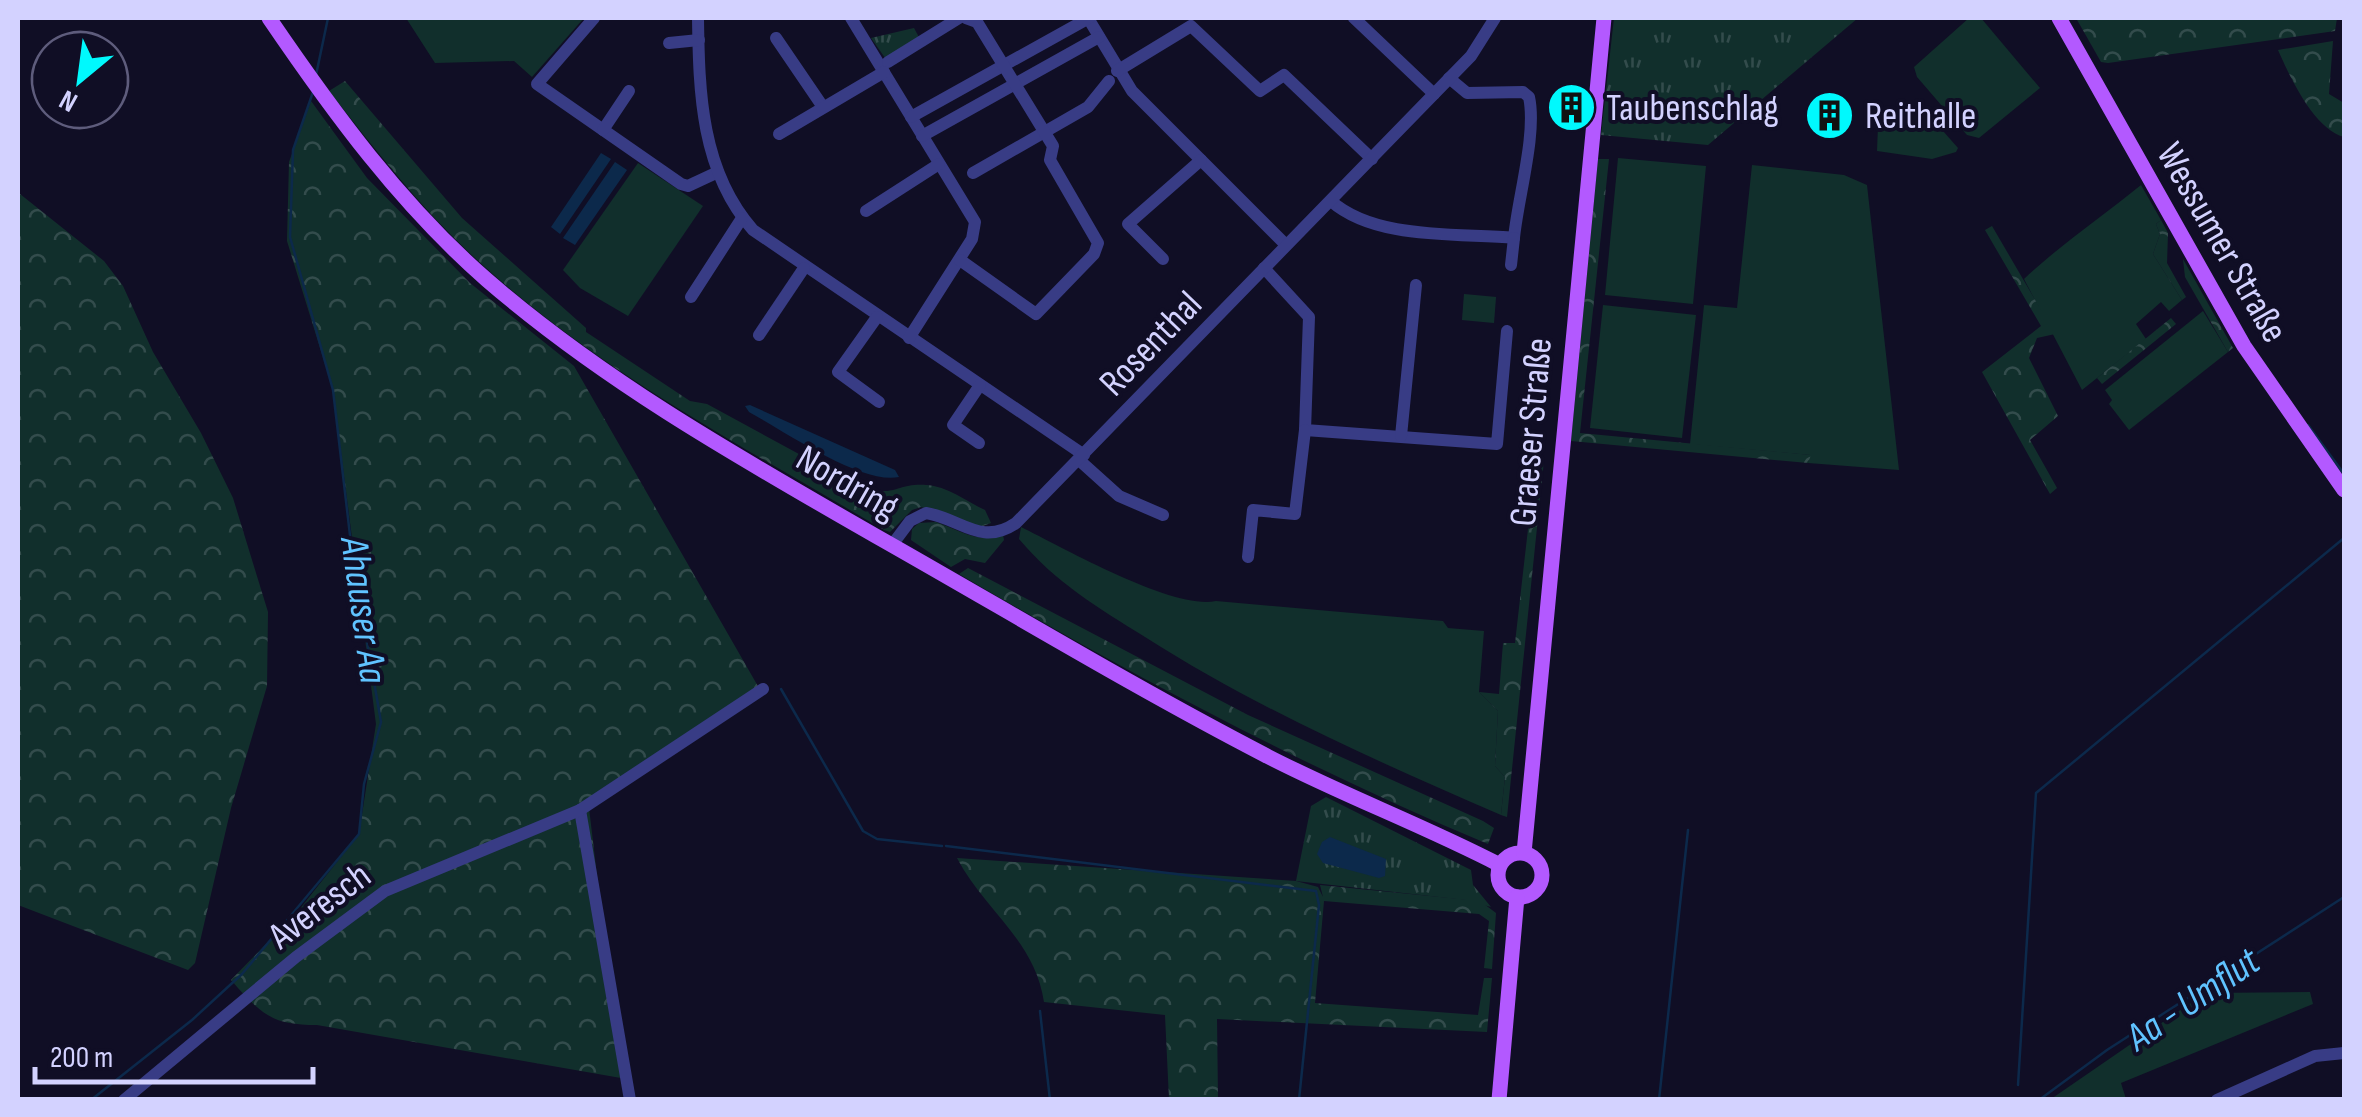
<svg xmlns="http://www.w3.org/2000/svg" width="2362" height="1117" font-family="'Sofia Sans Condensed',sans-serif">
  <defs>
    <pattern id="forest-crowns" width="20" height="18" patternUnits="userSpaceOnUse" patternTransform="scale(2.5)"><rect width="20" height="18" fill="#112f2c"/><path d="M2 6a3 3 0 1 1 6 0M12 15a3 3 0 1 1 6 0" fill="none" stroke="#334c4c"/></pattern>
    <pattern id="park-tufts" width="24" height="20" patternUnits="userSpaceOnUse" patternTransform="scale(2.5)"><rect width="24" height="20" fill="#112f2c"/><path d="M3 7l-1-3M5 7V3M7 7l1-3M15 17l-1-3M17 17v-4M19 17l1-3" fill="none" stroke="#334c4c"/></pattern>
  </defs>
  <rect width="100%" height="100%" fill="#100e25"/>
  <g fill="#112f2c">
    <polygon points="406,18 584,18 532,77 514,61 435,63"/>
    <polygon points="1969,18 1981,18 2040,88 1979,138 1967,135 1917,77 1914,67"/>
    <polygon points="1920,105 1958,148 1956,152 1932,159 1877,151 1878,126"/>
    <polygon points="1618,158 1706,166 1693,304 1605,295"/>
    <polygon points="638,163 703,206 628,316 580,288 563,270"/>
    <polygon points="1752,165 1844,175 1867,185 1899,470 1808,463 1810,455 1690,444 1704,305 1737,308"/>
    <path d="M 2141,185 L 2161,220 L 2156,224 L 2160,234 L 2153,254 L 2182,300 L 2169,311 L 2161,302 L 2136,324 L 2146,339 L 2082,390 L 2024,279 C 2061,244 2102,217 2141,185 Z"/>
    <polygon points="1603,305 1696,315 1682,438 1590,428"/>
    <polygon points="2203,311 2228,352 2129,430 2109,404 2112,400 2105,390"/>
    <path d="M 1021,527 C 1064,548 1172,610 1216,601 L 1443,621 L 1448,628 L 1484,631 L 1479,692 L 1498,711 L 1495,766 L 1505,777 L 1501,815 C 1379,762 1258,709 1145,637 C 1098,608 1055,582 1019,539 Z"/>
    <polygon points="2310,992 2313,1004 2121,1083 2126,1099 2051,1099 2205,993"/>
  </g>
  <g fill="url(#forest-crowns)">
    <polygon points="2076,18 2337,18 2335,31 2108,63 2101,62"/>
    <path d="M 2333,41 L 2329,94 L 2344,103 L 2344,137 C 2314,129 2290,77 2278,50 Z"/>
    <path d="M 345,81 L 462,218 L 586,328 L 586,332 L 690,401 L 707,404 L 856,485 C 895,500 894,483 926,485 C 947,486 966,501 985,510 L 991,523 L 980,527 L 921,507 L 912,510 L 890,532 L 884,530 C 746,448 605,375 485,267 C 426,215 378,153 329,91 Z"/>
    <path d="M 311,101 L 367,178 L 470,283 L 574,366 L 759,688 L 589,808 L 621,1078 L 317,1025 C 271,1025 261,1014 231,980 L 299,910 L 359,834 L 376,724 L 333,390 L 287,241 L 289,162 Z"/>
    <polygon points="1598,159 1609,159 1580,433 1811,455 1808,463 1571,441"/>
    <polygon points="18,183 20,194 104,261 123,286 153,352 201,433 233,498 268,612 267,686 231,808 195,963 188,970 18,905"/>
    <polygon points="2161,220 2168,233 2167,263 2186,297 2182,300 2153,254 2160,234 2156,224"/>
    <polygon points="1992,226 2055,334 2037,338 2029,358 2058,416 2030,440 2057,488 2050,494 1982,372 2041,326 1985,230"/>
    <polygon points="2183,259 2233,348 2228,352 2185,277"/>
    <polygon points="2171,318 2176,324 2102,384 2097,378"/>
    <polygon points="1536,459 1544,460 1507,817 1501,815 1505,777 1495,766 1498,711 1479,692 1499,694 1503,643 1515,643"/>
    <path d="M 936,522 C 959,530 978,544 1003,535 L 1004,540 L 985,563 L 965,559 L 951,567 L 911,540 L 912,529 L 919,523 Z"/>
    <path d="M 968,568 L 1248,715 L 1483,821 L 1494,828 L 1488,844 C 1304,767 1131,675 959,574 Z"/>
    <path d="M 957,858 L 1296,881 L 1318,887 L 1323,897 L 1320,885 L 1480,901 L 1496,913 L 1492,969 L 1484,968 L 1489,921 L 1479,914 L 1324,901 L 1315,1003 L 1478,1015 L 1484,978 L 1492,978 L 1487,1032 L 1217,1019 L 1218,1099 L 1169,1099 L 1165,1015 L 1044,1002 C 1035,940 984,910 957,858 Z"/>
  </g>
  <g fill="url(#park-tufts)">
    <polygon points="1614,18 1858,18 1708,145 1601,135"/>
    <polygon points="914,28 921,41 888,62 871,38"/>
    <polygon points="1464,294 1496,297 1494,323 1462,320"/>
    <polygon points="1326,797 1471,870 1473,885 1491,907 1466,900 1296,881 1311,806"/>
  </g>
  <g fill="#0c294b">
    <polygon points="601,153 611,159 560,234 551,227"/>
    <polygon points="615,162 627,170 575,245 563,238"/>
    <path d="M 750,405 L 895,470 L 899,477 C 862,485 784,431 749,412 L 745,406 Z"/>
    <polygon points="1330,837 1386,859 1385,876 1379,878 1323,863 1317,854 1322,842"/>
  </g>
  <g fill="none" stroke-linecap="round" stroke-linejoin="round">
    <g stroke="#0c294b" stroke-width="2.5">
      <polyline points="316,75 328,18"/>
      <polyline points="2308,425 2344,474"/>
      <polyline points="781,689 863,831 877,839 942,846"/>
      <polyline points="946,846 1316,891 1319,905 1299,1100"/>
      <polyline points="1040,1011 1050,1100"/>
      <polyline points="2018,1085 2036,793 2344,538"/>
      <polyline points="91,1100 192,1020 242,974 359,834 364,784 381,722 353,561 333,390 290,237 293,150 313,92"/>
      <polyline points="1659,1100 1688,830"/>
      <polyline points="2039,1100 2107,1050 2344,897"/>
    </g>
    <g stroke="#383c85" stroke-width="12">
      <polyline points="594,18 537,84 681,184 688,186 718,172"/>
      <path d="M 698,18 C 699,93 701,171 753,230 L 1084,455"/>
      <polyline points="851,18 975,222 972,239 909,338"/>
      <polyline points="1088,18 1132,91 1286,245"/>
      <polyline points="1354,18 1434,94"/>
      <polyline points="776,38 823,107"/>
      <polyline points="669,43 699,40"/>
      <polyline points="888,62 959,18"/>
      <polyline points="1117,71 1191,26 1260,91 1284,75 1372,159"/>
      <polyline points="911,117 1089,18"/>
      <polyline points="603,130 629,91"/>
      <polyline points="779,134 884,72"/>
      <polyline points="922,136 1099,37"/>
      <polyline points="973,173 1088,107 1109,81"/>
      <path d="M 1331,201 C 1375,240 1457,233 1514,238 C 1518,197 1537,134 1529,97 L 1523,92 L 1467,93 L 1449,78"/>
      <polyline points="866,211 939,164"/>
      <polyline points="1163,259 1128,224 1201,160"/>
      <polyline points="960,260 1036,314 1094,254 1098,243 1050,160 1053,146 977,22 966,18"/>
      <polyline points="1511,265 1514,238"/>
      <polyline points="1264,268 1309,317 1305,430 1497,444 1507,331"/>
      <polyline points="691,297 742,218"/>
      <polyline points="877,317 838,372 879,402"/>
      <polyline points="759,335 804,268"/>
      <polyline points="1401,436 1416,285"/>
      <polyline points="979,443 953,425 980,385"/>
      <polyline points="1079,460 1119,496 1163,515"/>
      <path d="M 892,545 L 910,521 L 926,513 C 960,518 981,547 1016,523 L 1471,56 L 1495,18"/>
      <polyline points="1248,557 1253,510 1295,514 1305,430"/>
      <polyline points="580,810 630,1100"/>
      <polyline points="124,1100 296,957 385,891 580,810 763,689"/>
      <polyline points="2217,1100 2315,1056 2344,1053"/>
    </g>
    <g stroke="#b359ff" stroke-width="15">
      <path d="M 269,18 C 333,112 401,205 487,280 C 605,382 740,458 874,535 C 1005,609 1132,686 1265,755 C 1342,795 1423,825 1500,865"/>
      <polyline points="2059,18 2244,346 2344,490"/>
      <circle cx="1520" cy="875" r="22"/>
      <polyline points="1524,853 1604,18"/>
      <polyline points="1499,1100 1517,897"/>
    </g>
  </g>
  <defs>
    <symbol id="building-disc" viewBox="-11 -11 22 22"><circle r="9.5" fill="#00f9fd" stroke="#100e25"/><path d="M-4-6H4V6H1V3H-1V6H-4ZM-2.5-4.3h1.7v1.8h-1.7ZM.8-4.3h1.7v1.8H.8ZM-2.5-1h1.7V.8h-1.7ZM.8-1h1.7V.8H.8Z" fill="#111"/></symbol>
  </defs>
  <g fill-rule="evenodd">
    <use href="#building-disc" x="1544" y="80" width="55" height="55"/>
    <use href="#building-disc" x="1802" y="88" width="55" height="55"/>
  </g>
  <g text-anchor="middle" stroke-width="8" stroke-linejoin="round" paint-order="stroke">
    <g font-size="38" fill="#d3d2ff" stroke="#100e25" text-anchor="start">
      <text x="1606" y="120">Taubenschlag</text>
      <text x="1865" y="128">Reithalle</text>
    </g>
    <g font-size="38" fill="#d3d2ff" stroke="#100e25">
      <text transform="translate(2223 242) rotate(60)" y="13">Wessumer Straße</text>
      <text transform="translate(1150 343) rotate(-46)" y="13">Rosenthal</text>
      <text transform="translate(1530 432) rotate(-85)" y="13">Graeser Straße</text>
      <text transform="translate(848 482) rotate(30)" y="13">Nordring</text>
      <text transform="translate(319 905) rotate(-37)" y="13">Averesch</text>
    </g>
    <g font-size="40" font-style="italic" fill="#60c3ff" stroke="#100e25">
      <text transform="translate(365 610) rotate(82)" y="14">Ahauser Aa</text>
      <text transform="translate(2192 998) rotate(-34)" y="14">Aa - Umflut</text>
    </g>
  </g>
  <rect width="2362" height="1117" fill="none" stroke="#d3d2ff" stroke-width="40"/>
  <g transform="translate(80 80) rotate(209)"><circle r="48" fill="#100e25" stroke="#5e5c7c" stroke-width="2.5"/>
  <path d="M0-8L18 38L0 25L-18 38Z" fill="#00f9fd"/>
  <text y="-15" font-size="28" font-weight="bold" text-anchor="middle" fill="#d3d2ff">N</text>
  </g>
  <path d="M35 1067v15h278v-15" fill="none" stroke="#d3d2ff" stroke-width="5"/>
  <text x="50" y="1067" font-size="30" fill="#d3d2ff" stroke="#100e25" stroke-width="8" paint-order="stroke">200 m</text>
</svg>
